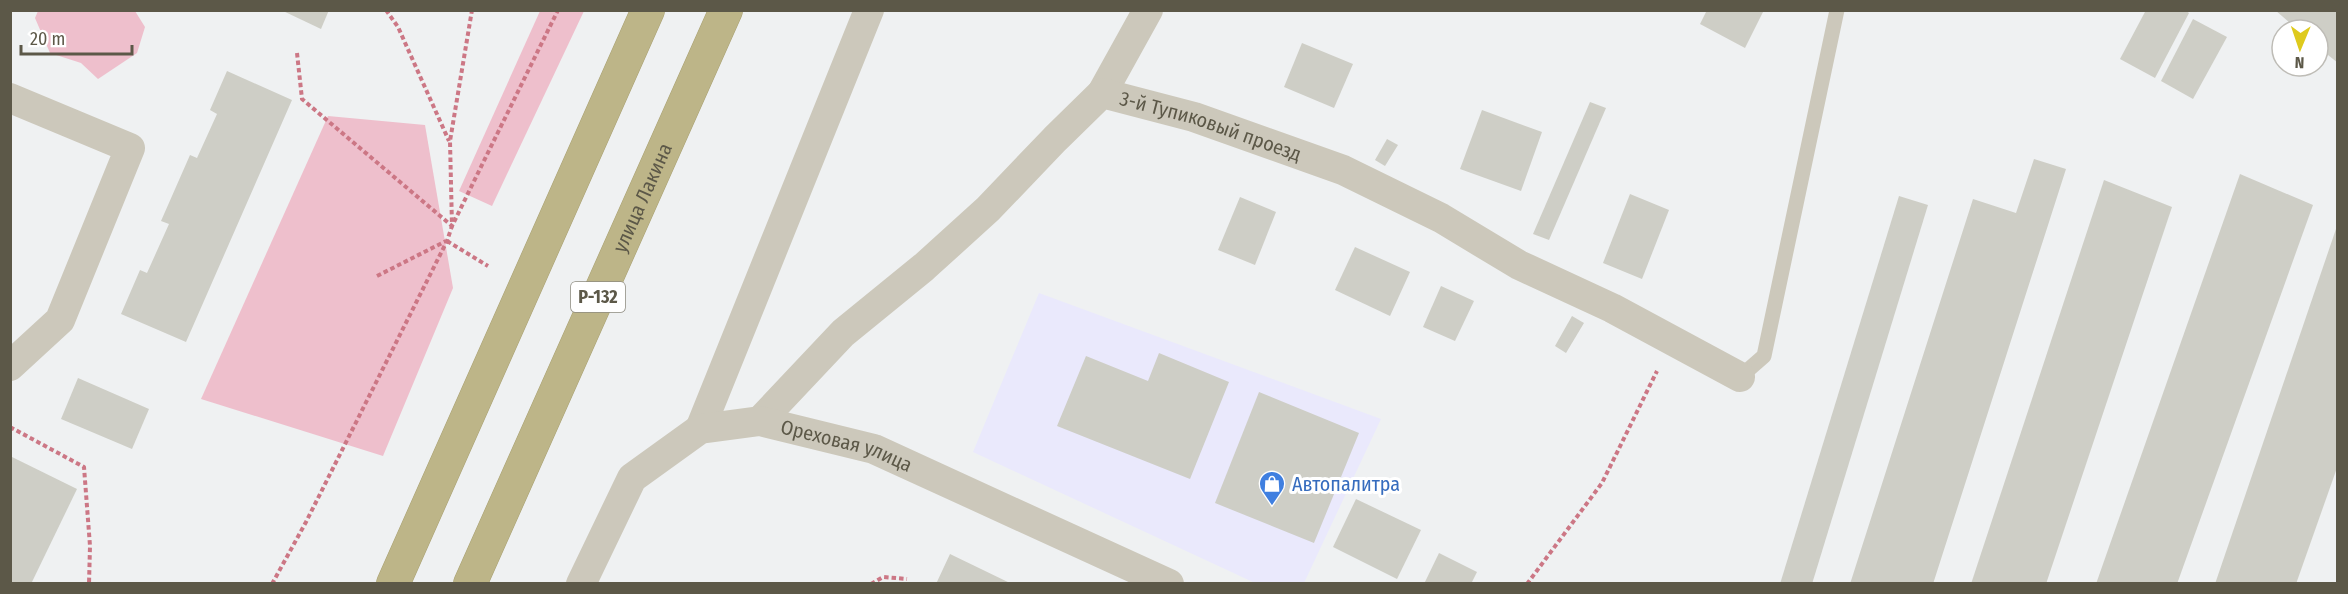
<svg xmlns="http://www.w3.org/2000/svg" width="2348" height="594" font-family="'Fira Sans Condensed',sans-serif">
  <rect width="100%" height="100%" fill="#eff1f2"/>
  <polygon fill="#eae9fc" points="1039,293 1381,419 1304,583 1255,583 973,452"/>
  <g fill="#eebfcc">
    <polygon points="38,11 135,11 145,27 137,53 98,79 81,63 50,53 35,18"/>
    <polygon points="540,11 584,11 492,206 459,191"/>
    <polygon points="328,116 425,125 453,288 383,456 201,399"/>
  </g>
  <g fill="#cecec6">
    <polygon points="281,10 329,10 321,29"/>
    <polygon points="1707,10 1764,10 1745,48 1700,24"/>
    <polygon points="2146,10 2185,10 2189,13 2155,78 2120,59"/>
    <polygon points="2275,10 2338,10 2338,63 2318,47 2318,30 2298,30"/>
    <polygon points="2193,19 2227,37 2193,99 2161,81"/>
    <polygon points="1302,43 1353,64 1334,108 1284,87"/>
    <polygon points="227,71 292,100 186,342 121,314 140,270 147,273 169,224 161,221 190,155 197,158 217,114 210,110"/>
    <polygon points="1590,102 1606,108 1549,240 1533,234"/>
    <polygon points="1482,110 1542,132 1521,191 1460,169"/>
    <polygon points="1387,139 1398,145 1385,166 1375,160"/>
    <polygon points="2034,159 2066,169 1933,584 1850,584 1973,199 2016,213"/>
    <polygon points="2240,174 2313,205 2177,584 2096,584"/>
    <polygon points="2104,180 2172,207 2046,584 1971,584"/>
    <polygon points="1630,194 1669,210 1642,279 1603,263"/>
    <polygon points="1899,196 1928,205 1812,584 1780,584"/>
    <polygon points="1240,197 1276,212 1255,265 1218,250"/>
    <polygon points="2337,226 2338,465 2296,584 2215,584"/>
    <polygon points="1355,247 1410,272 1390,316 1335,290"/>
    <polygon points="1441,286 1474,301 1455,341 1423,327"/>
    <polygon points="1572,316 1584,323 1566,353 1555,346"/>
    <polygon points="1159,353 1229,382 1190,479 1057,426 1086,356 1148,381"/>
    <polygon points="78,378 149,409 132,449 61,419"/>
    <polygon points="1259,392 1359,433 1314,543 1215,503"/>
    <polygon points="10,456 77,489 31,584 10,584"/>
    <polygon points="1356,499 1421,530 1397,579 1333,547"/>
    <polygon points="1439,553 1477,572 1471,584 1424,584"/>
    <polygon points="950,554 1012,584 936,584"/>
  </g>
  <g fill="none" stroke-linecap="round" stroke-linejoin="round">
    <defs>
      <g id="highway">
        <polyline points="393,584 648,10"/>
        <path id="s3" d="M 470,584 L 726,10"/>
      </g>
    </defs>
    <use href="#highway" stroke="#a9a173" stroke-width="34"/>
    <g stroke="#cc7785" stroke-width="4" stroke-dasharray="4.5 3" stroke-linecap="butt">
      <polyline points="386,10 398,27 449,141"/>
      <polyline points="297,53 302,99 452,226 558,10"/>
      <polyline points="447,241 488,266"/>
      <polyline points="377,276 446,241"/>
      <polyline points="10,427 84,467 90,546 89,584"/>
      <polyline points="272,584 306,522 447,241 452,226 450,141 472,10"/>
      <polyline points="871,584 883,577 907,579"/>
      <polyline points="1527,584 1602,483 1657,371"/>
    </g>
    <polyline stroke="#ccc8bb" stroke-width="15" points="1740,377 1764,356 1837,10"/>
    <g stroke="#ccc8bb" stroke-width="30">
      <polyline points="1102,93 1148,10"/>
      <polyline points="10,98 130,148 60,320 10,366"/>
      <path id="s1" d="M 760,421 L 843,333 L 924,267 L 988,209 L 1055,139 L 1102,93 L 1194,117 L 1343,170 L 1441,218 L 1519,265 L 1612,308 L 1740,377"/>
      <polyline points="700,429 869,10"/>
      <path id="s2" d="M 581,584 L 632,478 L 700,429 L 760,421 L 874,449 L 1169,584"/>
    </g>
    <use href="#highway" stroke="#bdb588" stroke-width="33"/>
  </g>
  <defs>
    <symbol id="shop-pin" viewBox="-11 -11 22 30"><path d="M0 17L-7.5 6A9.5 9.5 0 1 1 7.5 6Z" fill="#3f7fe0" stroke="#fff"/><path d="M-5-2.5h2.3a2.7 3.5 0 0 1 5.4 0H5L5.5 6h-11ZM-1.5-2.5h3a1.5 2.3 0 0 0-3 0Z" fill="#fff"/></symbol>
  </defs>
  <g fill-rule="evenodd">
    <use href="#shop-pin" x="1257" y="469" width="30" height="40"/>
  </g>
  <g text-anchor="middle" stroke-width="6" stroke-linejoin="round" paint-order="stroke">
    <rect fill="#fff" stroke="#8d8a7f" stroke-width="1.5" x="571" y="282" width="54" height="30" rx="4.5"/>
    <g font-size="18" font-weight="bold" fill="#5c5848">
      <text x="598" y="303">Р-132</text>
    </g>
    <g font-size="20" fill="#5c5848" stroke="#fff">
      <text dy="7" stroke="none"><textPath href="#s1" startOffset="588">3-й Тупиковый проезд</textPath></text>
      <text dy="7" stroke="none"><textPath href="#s3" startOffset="423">улица Лакина</textPath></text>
      <text dy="7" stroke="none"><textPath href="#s2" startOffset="352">Ореховая улица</textPath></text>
    </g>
    <g font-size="20" fill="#366cbe" stroke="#fff" text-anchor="start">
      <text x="1292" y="491">Автопалитра</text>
    </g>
  </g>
  <rect width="2348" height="594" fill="none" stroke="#5c5848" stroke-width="24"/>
  <g transform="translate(2300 48) rotate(182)"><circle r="28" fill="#ffffff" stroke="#bebcb6" stroke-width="1.5"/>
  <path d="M0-4.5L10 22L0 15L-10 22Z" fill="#deca1d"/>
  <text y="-9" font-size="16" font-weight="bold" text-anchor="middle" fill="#5c5848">N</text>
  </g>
  <path d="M21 45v9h111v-9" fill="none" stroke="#5c5848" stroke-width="3"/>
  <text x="30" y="45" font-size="18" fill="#5c5848" stroke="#ffffff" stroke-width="4.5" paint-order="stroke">20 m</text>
</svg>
